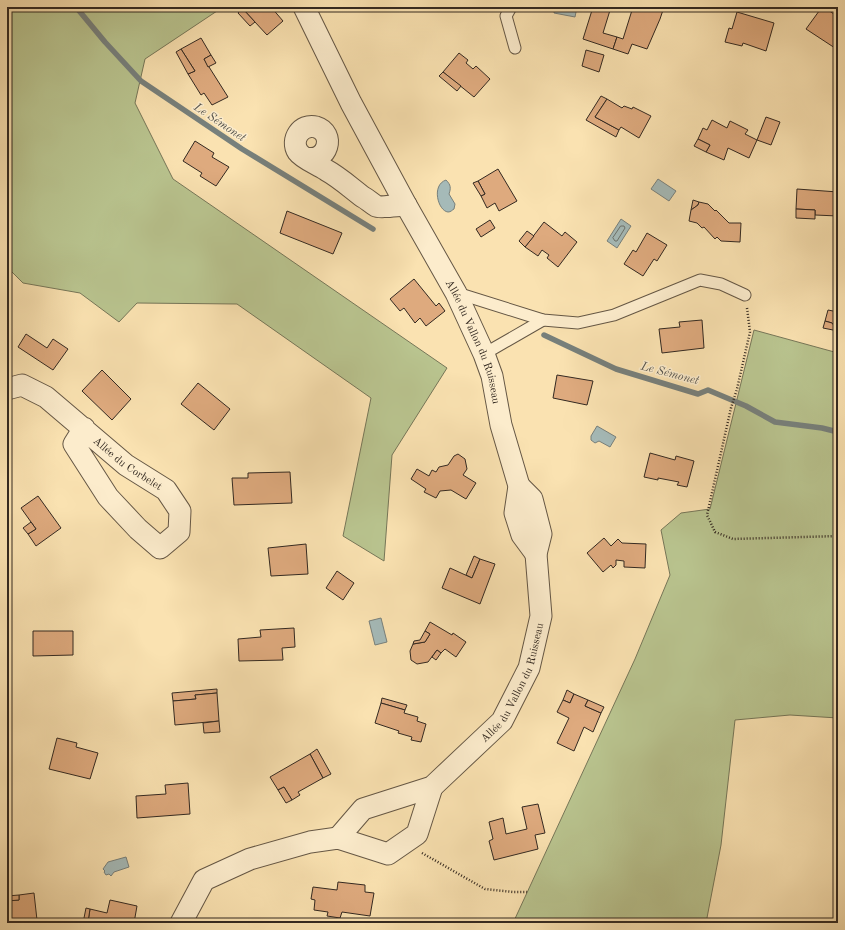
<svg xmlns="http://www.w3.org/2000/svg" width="845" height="930" font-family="'Old Standard TT',serif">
  <rect width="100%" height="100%" fill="#fae2b1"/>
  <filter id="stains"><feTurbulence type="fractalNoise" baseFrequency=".005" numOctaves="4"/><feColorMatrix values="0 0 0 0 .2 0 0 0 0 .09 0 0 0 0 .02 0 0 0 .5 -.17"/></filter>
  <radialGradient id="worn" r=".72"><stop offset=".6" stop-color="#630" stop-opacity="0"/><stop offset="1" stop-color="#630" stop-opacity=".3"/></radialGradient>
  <g fill="#b9c48f" stroke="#767658">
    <polygon points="7,7 223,7 145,59 135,103 173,179 447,368 392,455 384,561 343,536 371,398 237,304 137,303 119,322 80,293 23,283 7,267"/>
    <polygon points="754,330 838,353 838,718 790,715 735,720 721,845 706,923 513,923 635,659 670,575 661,530 681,513 710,509"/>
  </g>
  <g fill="#a5bab8" stroke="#77807c">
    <polygon points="555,7 577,7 575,17 554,13"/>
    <polygon points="658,179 676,191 669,201 651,189"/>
    <path d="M 446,180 C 451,185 451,188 449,194 L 455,204 L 454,209 C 452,210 451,212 448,212 C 438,211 431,185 446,180 Z"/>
    <polygon points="621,219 631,226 617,248 607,241"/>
    <polygon points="597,426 616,437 610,447 599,441 595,443 591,440 591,436"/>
    <polygon points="381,618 387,642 375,645 369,621"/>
    <polygon points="126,857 129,867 114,872 111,876 109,874 106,875 104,872 105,871 103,869 108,862"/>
  </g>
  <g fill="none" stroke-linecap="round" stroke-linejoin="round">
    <polygon stroke="#6c726c" stroke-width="1" points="621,226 624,226 625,228 617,241 615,241 613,238"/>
    <g stroke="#77807c" stroke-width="5.5">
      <polyline points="76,7 105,42 141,81 242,149 373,229"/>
      <polyline points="544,335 616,369 698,394 708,390 746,406 775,422 822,428 838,432"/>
    </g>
  </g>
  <g fill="#deaa7e" stroke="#332921">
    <polygon points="244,7 271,7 283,21 267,35 242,8"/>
    <polygon points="593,7 611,7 603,33 617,37 613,49 583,39"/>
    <polygon points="616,7 633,7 632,12"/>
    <polygon points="633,7 664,7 660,19 647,49 632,44 628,54 613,49 617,37 623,39"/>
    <polygon points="822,7 824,7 838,17 838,50 806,29"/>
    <polygon points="242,8 255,22 250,26 238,13"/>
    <polygon points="737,12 774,23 766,51 743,43 742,46 725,42 729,28 732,29"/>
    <polygon points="201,38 211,55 204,59 228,97 212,105 204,93 201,95 188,74 195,71 181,49"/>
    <polygon points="181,49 195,71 188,74 176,52"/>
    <polygon points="586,50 604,55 599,72 582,66"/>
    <polygon points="459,53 468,60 466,63 473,69 476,66 490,79 474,97 443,72"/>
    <polygon points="211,55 216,63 208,67 204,59"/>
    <polygon points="443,72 461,86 457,91 439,76"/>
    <polygon points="601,96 607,99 595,117 619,130 616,137 586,120"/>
    <polygon points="607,99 622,108 624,106 632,109 633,107 651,116 639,138 621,127 619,130 595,117"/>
    <polygon points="766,117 780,122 771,145 757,140"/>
    <polygon points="712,120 727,128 730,121 748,130 745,134 757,140 749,158 728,148 724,160 706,152 710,145 698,139 703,128 707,130"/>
    <polygon points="698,139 710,145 706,152 694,146"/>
    <polygon points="195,141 214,153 212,157 229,167 216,186 200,176 202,173 183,161"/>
    <polygon points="498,169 517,201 499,211 495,203 487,208 481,196 485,194 478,181"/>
    <polygon points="478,181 485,194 481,196 473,183"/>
    <polygon points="797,189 838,192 838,216 815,215 815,210 796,209"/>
    <polygon points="693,200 699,202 698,205 691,210"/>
    <polygon points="699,202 708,204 715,211 716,210 729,223 741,223 740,242 721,241 717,237 715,239 704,227 702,228 697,223 689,221 691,210 698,205"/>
    <polygon points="796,209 815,210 815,219 796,218"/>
    <polygon points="287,211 342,233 333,254 280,233"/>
    <polygon points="490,220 495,228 481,237 476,229"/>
    <polygon points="544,222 562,236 565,232 577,242 558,267 547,258 549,255 542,250 538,256 525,247"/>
    <polygon points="527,231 534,236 525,247 519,241"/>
    <polygon points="647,233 667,245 657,261 654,259 643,276 624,264 633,250 636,252"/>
    <polygon points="414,279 436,306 439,303 445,311 426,326 420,318 415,323 404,308 400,311 390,299"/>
    <polygon points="828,310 838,312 838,331 832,323 825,321"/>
    <polygon points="702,320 704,348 662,353 659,329 680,327 679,322"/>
    <polygon points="825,321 832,323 838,331 823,328"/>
    <polygon points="26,334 47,348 53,339 68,349 53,370 18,347"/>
    <polygon points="102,370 131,399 112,420 82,391"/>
    <polygon points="557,375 593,381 587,405 553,398"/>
    <polygon points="198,383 230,409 214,430 181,404"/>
    <polygon points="650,453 675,460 676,456 694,461 687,487 677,485 679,482 658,478 658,480 644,477"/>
    <polygon points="458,454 465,459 467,469 463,475 476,483 466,499 451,490 440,491 436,498 424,492 426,489 411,479 417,469 429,476 432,470 436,472 439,467 448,465 454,456"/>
    <polygon points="290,472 292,503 234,505 232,478 248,478 248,473"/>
    <polygon points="38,496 61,528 36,546 28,534 36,529 21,508"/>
    <polygon points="31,522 36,529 28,534 23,528"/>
    <polygon points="604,538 611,546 618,539 622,543 646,544 645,568 624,567 624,561 616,560 616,565 613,568 611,565 603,572 587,553"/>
    <polygon points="306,544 308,574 271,576 268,548"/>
    <polygon points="474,556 480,559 472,578 466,575"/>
    <polygon points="480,559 495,564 480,604 442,588 450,568 472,578"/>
    <polygon points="337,571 354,583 343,600 326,588"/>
    <polygon points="430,622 452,635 453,633 466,642 456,657 445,649 441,653 437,650 428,662 417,664 411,660 410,651 413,644 425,642 430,634 425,631"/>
    <polygon points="294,628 295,647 282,648 283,660 239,661 238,639 261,637 260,630"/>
    <polygon points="33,631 73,631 73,655 33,656"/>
    <polygon points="425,631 430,634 425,642 413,644 414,641 420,640"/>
    <polygon points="437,650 441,653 436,660 432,657"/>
    <polygon points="217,689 217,693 195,695 196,699 173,701 172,693"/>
    <polygon points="567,690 574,694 570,703 563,700"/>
    <polygon points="217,693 219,721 175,725 173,701 196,699 195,695"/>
    <polygon points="574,694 588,700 585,706 601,713 593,732 584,727 574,751 557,743 569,718 557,712 563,700 570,703"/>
    <polygon points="382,698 407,705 405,710 381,703"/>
    <polygon points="588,700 604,707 601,713 585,706"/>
    <polygon points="381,703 405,710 404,713 418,717 417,721 426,724 421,742 411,740 412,737 398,733 399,731 375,723"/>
    <polygon points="219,721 220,732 204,733 203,723"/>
    <polygon points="57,738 77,743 76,747 98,753 90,779 49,769"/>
    <polygon points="317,749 331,774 323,778 310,754"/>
    <polygon points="310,754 323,778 298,792 300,795 292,800 284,787 278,790 270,777"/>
    <polygon points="188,783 190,814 137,818 136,796 166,794 165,785"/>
    <polygon points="284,787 292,800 286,803 278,790"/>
    <polygon points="538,804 545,833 535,835 538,849 494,860 489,841 493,839 489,822 503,818 506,834 527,829 522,807"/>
    <polygon points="338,882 365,885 365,892 374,893 370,916 342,912 340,918 327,916 328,912 314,910 315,900 311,899 313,887 337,890"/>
    <polygon points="34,893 37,920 7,923 7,901 19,900 19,895"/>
    <polygon points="19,895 19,900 7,901 7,896"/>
    <polygon points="110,900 137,906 134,923 90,923 88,922 90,909 107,913"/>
    <polygon points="86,908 90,909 88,922 90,923 83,923"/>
  </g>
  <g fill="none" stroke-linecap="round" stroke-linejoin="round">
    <defs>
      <g id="service">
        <polyline points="511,7 506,16 515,48"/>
        <polyline points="457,293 543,320 578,323 614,315 700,280 721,284 745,295"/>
        <polyline points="484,354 543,320"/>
      </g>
      <g id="minor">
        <path id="s1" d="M 304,7 L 351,103 L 406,205 L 456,293 L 484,354 L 492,376 L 501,425 L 519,486 L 515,513 L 522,535 L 536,554"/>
        <path d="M 306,158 C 328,163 336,133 316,127 C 301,123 290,140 298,152 C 303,159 319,165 326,170 C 339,177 351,188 363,197 C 367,199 371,203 376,206 C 380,208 400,205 406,205"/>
        <path id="s2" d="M 7,389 L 22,385 L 46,397 L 126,465 L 166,490 L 180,511 L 179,532 L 160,548 L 138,529 L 108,497 L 74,444 L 84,428"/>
        <path id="s3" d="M 338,838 L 363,809 L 432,787 L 502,721 L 529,668 L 541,616 L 536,554 L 541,534 L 532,499 L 519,486"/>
        <polyline points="181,923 204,880 250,859 310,842 338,838 388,854 417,834 432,787"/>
      </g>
    </defs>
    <use href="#service" stroke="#655745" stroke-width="13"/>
    <use href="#minor" stroke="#655745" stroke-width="23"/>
    <g stroke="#332921" stroke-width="2.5" stroke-dasharray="1 2" stroke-linecap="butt">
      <polyline points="747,308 750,332 737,389 731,408 707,515 715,532 733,539 838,536"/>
      <polyline points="422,853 485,889 513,892 527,892"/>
    </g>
    <use href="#service" stroke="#fceccc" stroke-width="11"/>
    <use href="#minor" stroke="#fceccc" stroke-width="21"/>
  </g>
  <g text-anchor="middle" stroke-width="3" stroke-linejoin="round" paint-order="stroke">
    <g font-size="11" fill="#332921" stroke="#fceccc">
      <text dy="4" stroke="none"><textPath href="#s1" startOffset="376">Allée du Vallon du Ruisseau</textPath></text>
      <text dy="4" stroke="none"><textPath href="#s2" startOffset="148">Allée du Corbelet</textPath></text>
      <text dy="4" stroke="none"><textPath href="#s3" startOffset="246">Allée du Vallon du Ruisseau</textPath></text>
    </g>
    <g font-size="12" font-style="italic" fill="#55544e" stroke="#fceccc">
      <text transform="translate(220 122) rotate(34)" y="4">Le Sémonet</text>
      <text transform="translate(670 373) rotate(15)" y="4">Le Sémonet</text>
    </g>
  </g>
  <rect width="845" height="930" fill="none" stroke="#fae2b1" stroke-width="24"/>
  <rect x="8" y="8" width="829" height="914" fill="none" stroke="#332921" stroke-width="2"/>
  <rect x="12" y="12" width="821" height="906" fill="none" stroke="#332921"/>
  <rect width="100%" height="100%" filter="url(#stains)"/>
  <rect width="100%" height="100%" fill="url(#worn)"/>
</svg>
